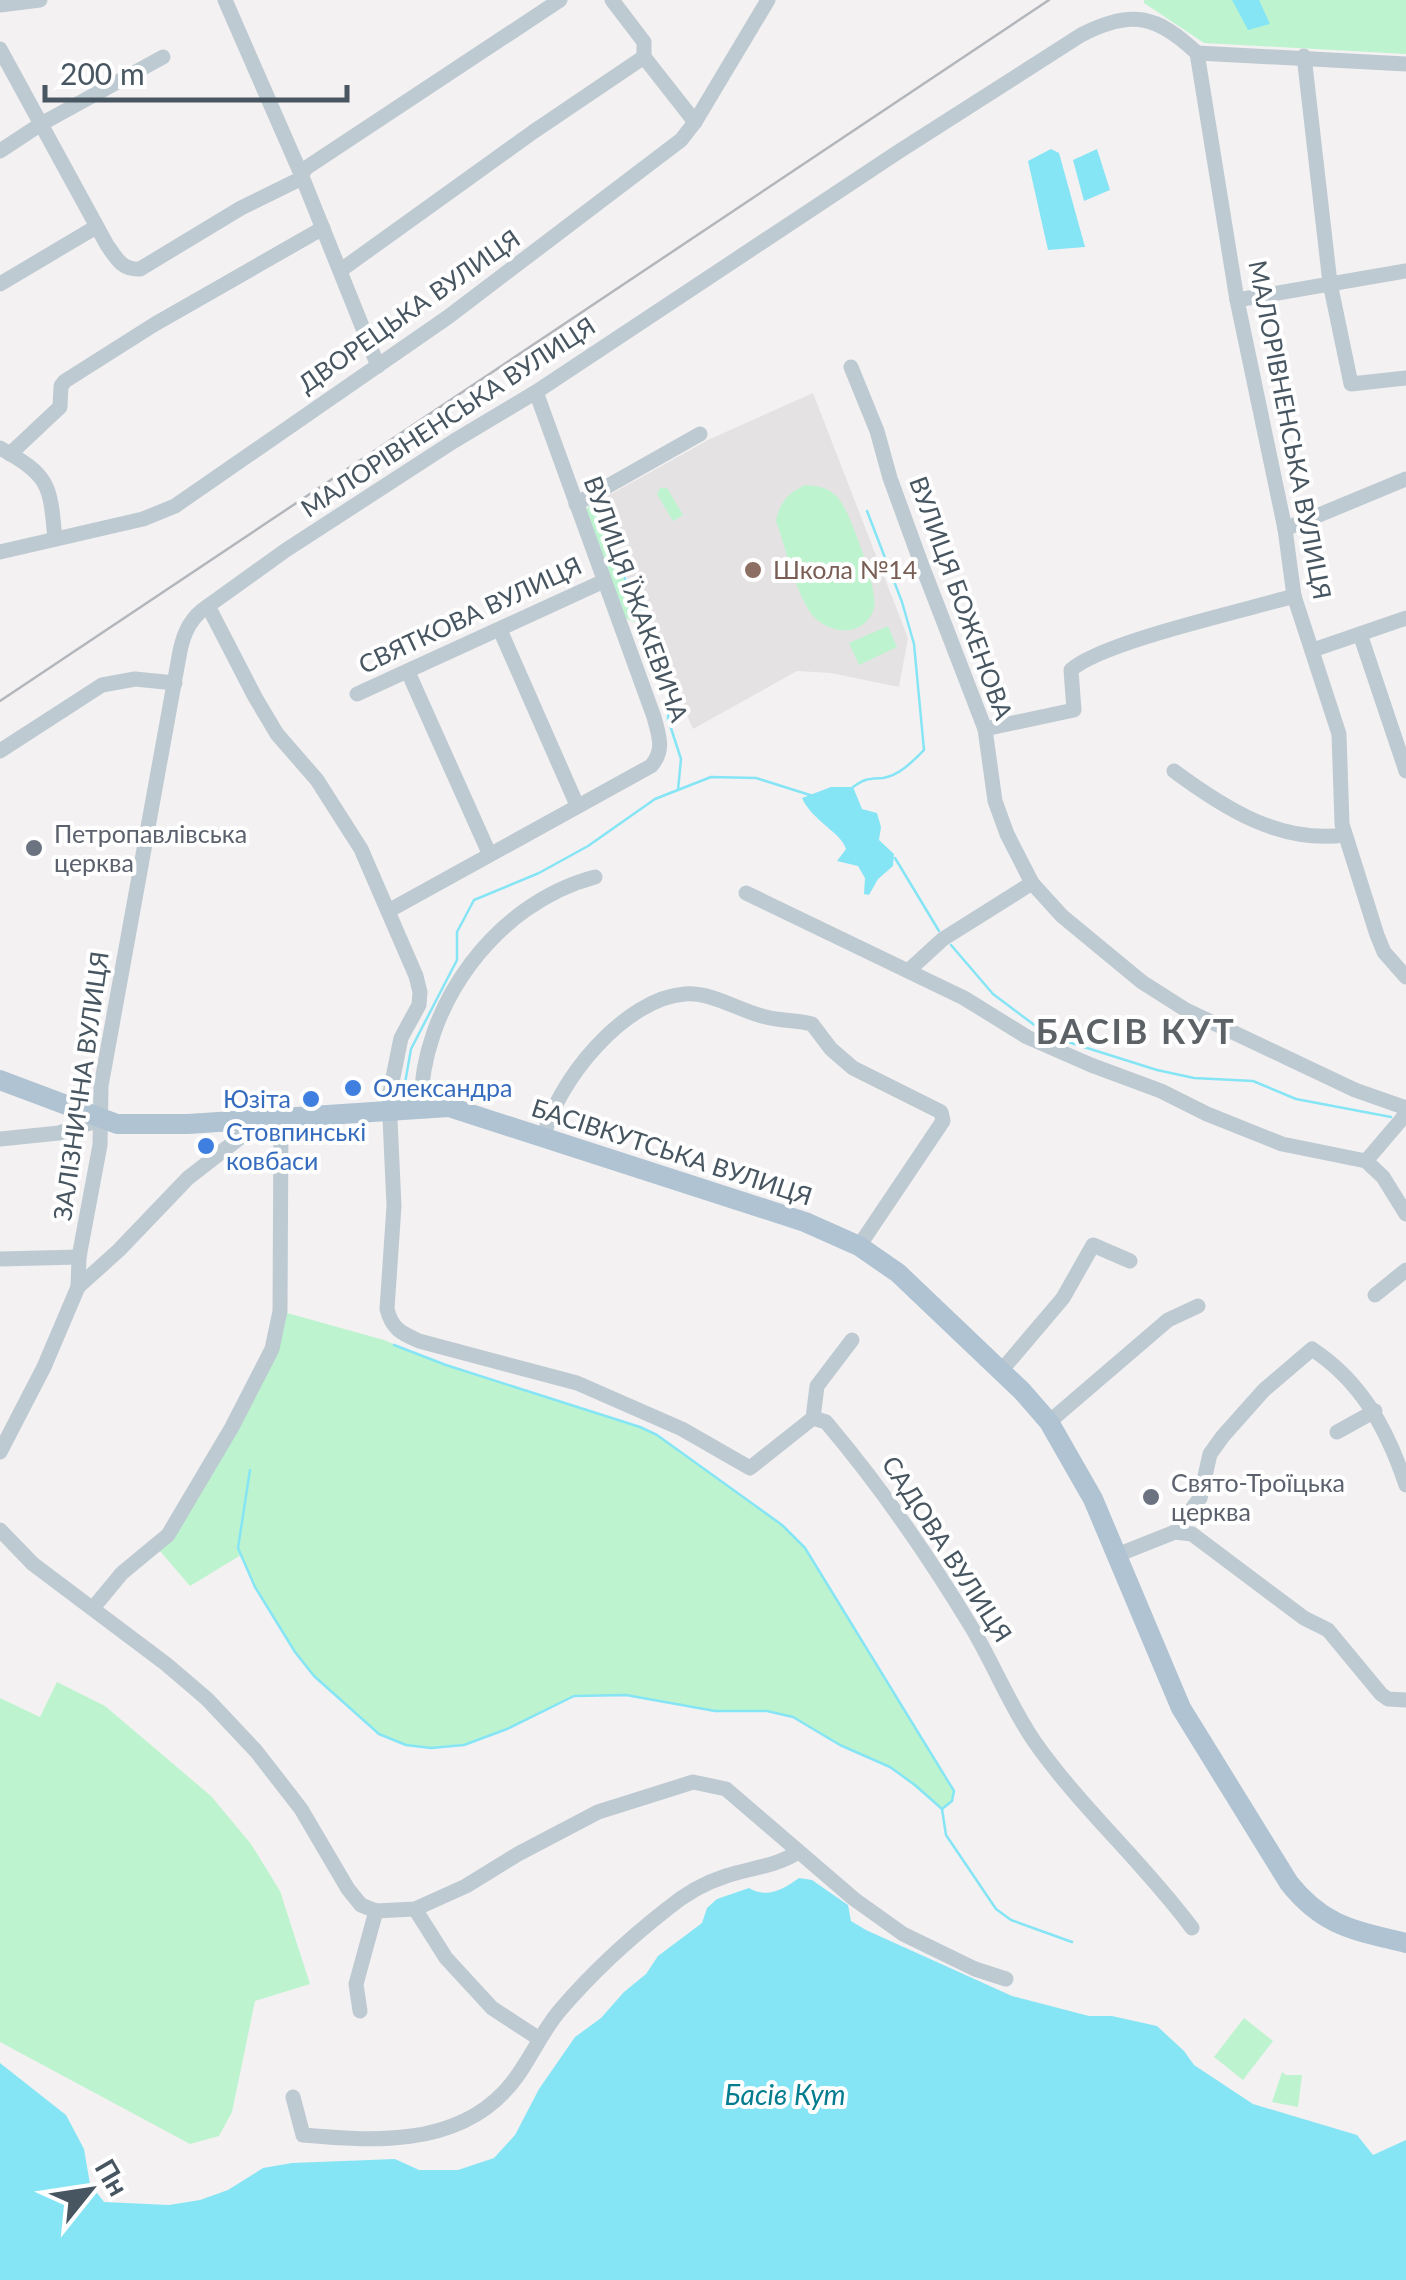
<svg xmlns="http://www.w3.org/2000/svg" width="1406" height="2280" font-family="Lato,sans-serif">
  <rect width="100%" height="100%" fill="#f4f1f2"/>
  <polygon fill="#e5e2e4" points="813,393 908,638 899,687 831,673 797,671 693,729 595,503 708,440"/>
  <g fill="#bdf4cf">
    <polygon points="1144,0 1406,0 1406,54 1204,43 1144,3"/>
    <path d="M 805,485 C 819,486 829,487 839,499 C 850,512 879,592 874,608 C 864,641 822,634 808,609 C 793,583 786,549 776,521 C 780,502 788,493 805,485 Z"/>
    <polygon points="660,488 667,488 683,515 673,521 657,494"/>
    <polygon points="592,504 643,619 634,622 623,617 586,509"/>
    <polygon points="888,626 897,647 859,665 849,643"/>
    <polygon points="280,1311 384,1340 446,1365 640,1427 657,1435 782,1525 805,1548 954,1791 952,1801 942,1809 890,1767 840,1745 793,1717 767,1711 715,1711 626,1695 574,1696 507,1729 464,1745 431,1748 406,1745 379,1734 314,1676 295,1652 255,1587 241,1555 190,1586 154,1544 246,1403"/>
    <polygon points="57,1682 105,1706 211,1796 251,1844 280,1891 310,1984 255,2001 232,2112 219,2136 190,2144 0,2042 0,1698 40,1717"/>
    <polygon points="1244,2018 1273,2041 1243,2080 1214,2057"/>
    <polygon points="1282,2072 1286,2075 1302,2075 1298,2107 1272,2102"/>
  </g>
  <g fill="#86e5f5">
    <polygon points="1232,0 1259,0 1270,24 1248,30"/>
    <polygon points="1051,149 1059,153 1085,247 1048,250 1028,161"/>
    <polygon points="1097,149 1110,190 1084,201 1073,160"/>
    <path d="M 831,787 L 853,787 L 862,809 L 877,813 L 881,827 L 879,840 L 894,854 L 893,866 L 878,879 L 869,895 L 864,894 L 865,878 L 858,866 L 837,861 L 846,849 C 841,832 812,821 802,798 Z"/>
    <path d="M 799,1878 L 812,1880 L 848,1905 L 851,1921 L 866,1930 L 1012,1996 L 1089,2016 L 1112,2016 L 1157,2026 L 1184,2051 L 1194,2065 L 1253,2104 L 1357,2135 L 1373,2155 L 1406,2140 L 1406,2280 L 0,2280 L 0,2063 L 66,2115 L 84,2149 L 90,2184 L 104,2202 L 169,2205 L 200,2200 L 228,2190 L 263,2168 L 292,2163 L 395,2159 L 419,2170 L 458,2170 L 494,2158 L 515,2135 L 539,2089 L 575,2037 L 601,2018 L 624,1992 L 646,1974 L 658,1956 L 702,1923 L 707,1908 L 717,1899 L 749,1888 C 767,1899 784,1889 799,1878 Z"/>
  </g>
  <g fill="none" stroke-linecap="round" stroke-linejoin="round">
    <g stroke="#86e5f5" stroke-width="2.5">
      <polyline points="598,518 641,614 669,692 668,719 681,759 678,790"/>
      <path d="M 853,787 C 865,778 869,779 883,778 C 899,776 913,761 924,750 L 914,644 L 902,602 L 867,511"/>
      <polyline points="895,858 939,931"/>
      <polyline points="951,945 993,994 1049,1036 1157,1070 1194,1078 1253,1081 1296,1099 1391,1117"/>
      <polyline points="404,1089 411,1049 457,960 457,932 474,900 539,873 588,846 655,799 711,777 756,778 813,796"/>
      <polyline points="394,1345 446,1365 640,1427 657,1435 782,1525 805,1548 954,1791 952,1801 942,1809"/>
      <polyline points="250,1470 238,1548 255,1587 295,1652 314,1676 379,1734 406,1745 431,1748 464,1745 507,1729 574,1696 626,1695 715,1711 767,1711 793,1717 840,1745 890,1767 915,1785 942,1809 946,1835 996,1909 1011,1920 1072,1942"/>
    </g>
    <g stroke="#becad2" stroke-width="15">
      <polyline points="225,0 301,174 378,366"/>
      <polyline points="612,0 644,42 644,57 695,122"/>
      <polyline points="0,5 40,0"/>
      <path d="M 0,49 L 107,245 C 117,259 122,270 140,269 L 241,208 L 298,180 L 306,168 L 560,0"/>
      <polyline points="1304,56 1330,283 1351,384 1406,378"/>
      <polyline points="1406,64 1197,53 1237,300 1285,529 1294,596 1339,734 1342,824 1377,935 1384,952 1406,977"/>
      <polyline points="0,151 41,124 163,57"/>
      <polyline points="341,270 533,132 644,57"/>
      <polyline points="0,284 96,227"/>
      <polyline points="1237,300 1406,271"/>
      <polyline points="851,367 877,431 890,478 921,563 985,729 995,801 1007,834 1032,883 1062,916 1142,982 1186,1010 1355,1090 1406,1108"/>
      <path d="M 0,448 C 50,476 50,484 55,539"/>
      <polyline points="10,454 60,407 61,386 65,381 155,324 323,228"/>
      <polyline points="576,504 700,434"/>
      <polyline points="1285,529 1406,479"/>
      <polyline points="0,552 143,519 175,506 448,317 681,140 695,122 768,0"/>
      <polyline points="500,630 577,805"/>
      <polyline points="1360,634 1406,771"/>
      <polyline points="1313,650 1406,618"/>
      <polyline points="408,672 489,853"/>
      <polyline points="357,694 604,581"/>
      <path d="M 985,729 L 1074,710 L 1071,670 C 1101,642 1247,610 1294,596"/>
      <polyline points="0,751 102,685 135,679 175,683"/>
      <path d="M 1174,771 C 1224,808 1280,844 1345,835"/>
      <polyline points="746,893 964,998 1027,1037 1091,1065 1161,1091 1207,1114 1282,1144 1366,1161 1383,1177 1406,1214"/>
      <path d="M 390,910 L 651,766 C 665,750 659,736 654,717 L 536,392"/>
      <polyline points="908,971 943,939 1032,883"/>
      <path d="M 421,1108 C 420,1006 496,903 595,877"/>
      <path d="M 544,1136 C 557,1081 625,998 685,994 C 713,992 739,1011 766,1017 C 781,1021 797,1020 812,1024 L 831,1049 L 853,1068 L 941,1112 L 943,1121 L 859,1246"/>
      <polyline points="0,1139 59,1133 99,1120"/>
      <polyline points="1366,1161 1406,1114"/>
      <polyline points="0,1259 79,1257"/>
      <polyline points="78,1287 119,1250 188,1178 246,1133 248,1121"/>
      <polyline points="1375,1295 1406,1270"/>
      <polyline points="1001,1371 1063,1298 1093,1245 1130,1261"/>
      <polyline points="813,1418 817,1386 852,1340"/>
      <polyline points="1049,1422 1168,1320 1198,1306"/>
      <polyline points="1337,1432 1375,1411"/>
      <path d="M 0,1452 L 44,1367 L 78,1287 L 79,1257 L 100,1145 L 101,1086 L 180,651 C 184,632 191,617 208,606"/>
      <polyline points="0,1530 33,1564 166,1664 207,1699 256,1751 301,1809 348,1889 361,1905 376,1911 415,1909 466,1886 518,1854 598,1812 693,1782 726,1789 854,1899 903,1934 975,1969 1006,1979"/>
      <path d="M 1175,1532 L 1200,1498 L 1210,1454 L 1223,1436 L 1264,1390 L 1312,1349 C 1362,1382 1387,1429 1406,1485"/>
      <polyline points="1117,1555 1175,1532 1192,1534 1304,1618 1328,1630 1381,1694 1388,1699 1406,1700"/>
      <polyline points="93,1608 122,1573 168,1535 232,1427 272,1349 280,1311 281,1119"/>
      <polyline points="415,1909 446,1958 492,2008 538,2038"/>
      <path d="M 1192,1928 C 1143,1862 1081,1808 1034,1741 C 1010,1706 994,1665 972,1628 C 928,1555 881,1487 826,1422 L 813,1418 L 750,1468 L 682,1429 L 577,1383 L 419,1341 C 401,1333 392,1329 387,1309 L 394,1206 L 389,1097 L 401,1038 L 419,1005 L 420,992 L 416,976 L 361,849 L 317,780 L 277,734 L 255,697 L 208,606 L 286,550 L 454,441 L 536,392 L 898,152 L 1081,35 C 1131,9 1157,15 1197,53"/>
      <polyline points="360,2011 356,1984 376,1911"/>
      <path d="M 293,2097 L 303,2135 C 371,2141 453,2147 505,2091 C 528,2067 539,2034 561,2009 C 592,1973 630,1938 667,1909 C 685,1894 704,1883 726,1876 C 751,1868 777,1866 798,1852"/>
    </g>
    <path stroke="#afc3d2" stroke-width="20" d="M 0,1080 L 117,1124 L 188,1124 L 449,1107 L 805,1222 L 859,1246 L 898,1273 L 1022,1391 L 1049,1422 L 1093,1499 L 1181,1708 L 1289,1883 C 1324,1927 1354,1930 1406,1943"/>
    <polyline stroke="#b3b7bc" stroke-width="2.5" points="0,701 1049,0"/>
  </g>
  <circle fill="#8d6e63" stroke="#fff" stroke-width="4" cx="753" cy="570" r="10"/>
  <g fill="#6b7280" stroke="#fff" stroke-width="4">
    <circle cx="34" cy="848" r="10"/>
    <circle cx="1151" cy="1497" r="10"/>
  </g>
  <g fill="#3f7fe0" stroke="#fff" stroke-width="4">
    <circle cx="353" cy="1088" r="10"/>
    <circle cx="311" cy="1099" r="10"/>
    <circle cx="206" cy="1146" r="10"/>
  </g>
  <g text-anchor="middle" stroke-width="8" stroke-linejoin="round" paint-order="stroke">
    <g font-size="25" fill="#475661" stroke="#fff">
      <text transform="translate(409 311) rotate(-35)" y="9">ДВОРЕЦЬКА ВУЛИЦЯ</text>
      <text transform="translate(448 417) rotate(-33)" y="9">МАЛОРІВНЕНСЬКА ВУЛИЦЯ</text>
      <text transform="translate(1290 430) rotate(79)" y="9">МАЛОРІВНЕНСЬКА ВУЛИЦЯ</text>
      <text transform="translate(961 598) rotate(70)" y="9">ВУЛИЦЯ БОЖЕНОВА</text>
      <text transform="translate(636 599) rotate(70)" y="9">ВУЛИЦЯ ЇЖАКЕВИЧА</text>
      <text transform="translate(470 615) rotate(-25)" y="9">СВЯТКОВА ВУЛИЦЯ</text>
      <text transform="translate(81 1086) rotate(-82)" y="9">ЗАЛІЗНИЧНА ВУЛИЦЯ</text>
      <text transform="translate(672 1152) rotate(18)" y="9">БАСІВКУТСЬКА ВУЛИЦЯ</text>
      <text transform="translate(947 1549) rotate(57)" y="9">САДОВА ВУЛИЦЯ</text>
    </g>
    <g font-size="25" fill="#785e54" stroke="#fff" text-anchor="start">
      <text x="773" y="579">Школа №14</text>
    </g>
    <g font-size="25" fill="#5b616d" stroke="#fff" text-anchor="start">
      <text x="54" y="843">Петропавлівська<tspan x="54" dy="29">церква</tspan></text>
      <text x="1171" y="1492">Свято-Троїцька<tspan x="1171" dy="29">церква</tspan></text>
    </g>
    <g font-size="25" fill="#366cbe" stroke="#fff" text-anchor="start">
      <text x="373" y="1097">Олександра</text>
      <text x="291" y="1108" text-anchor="end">Юзіта</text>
      <text x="226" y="1141">Стовпинські<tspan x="226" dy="29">ковбаси</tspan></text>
    </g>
    <g font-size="28" font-style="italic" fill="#047c90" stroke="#fff">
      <text x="785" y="2105">Басів Кут</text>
    </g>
    <g font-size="35" font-weight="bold" letter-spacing="2.5" fill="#5d6267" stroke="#fff">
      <text x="1136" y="1044">БАСІВ КУТ</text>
    </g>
  </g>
  <g transform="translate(90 2190) rotate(60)" stroke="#ffffff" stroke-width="8" paint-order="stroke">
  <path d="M0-8L18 38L0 25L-18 38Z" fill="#475661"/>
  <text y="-15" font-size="28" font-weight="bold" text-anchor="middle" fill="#475661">Пн</text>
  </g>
  <path d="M45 85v15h302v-15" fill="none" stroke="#475661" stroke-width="5"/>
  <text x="60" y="85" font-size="30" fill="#475661" stroke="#ffffff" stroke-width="8" paint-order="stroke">200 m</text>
</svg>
